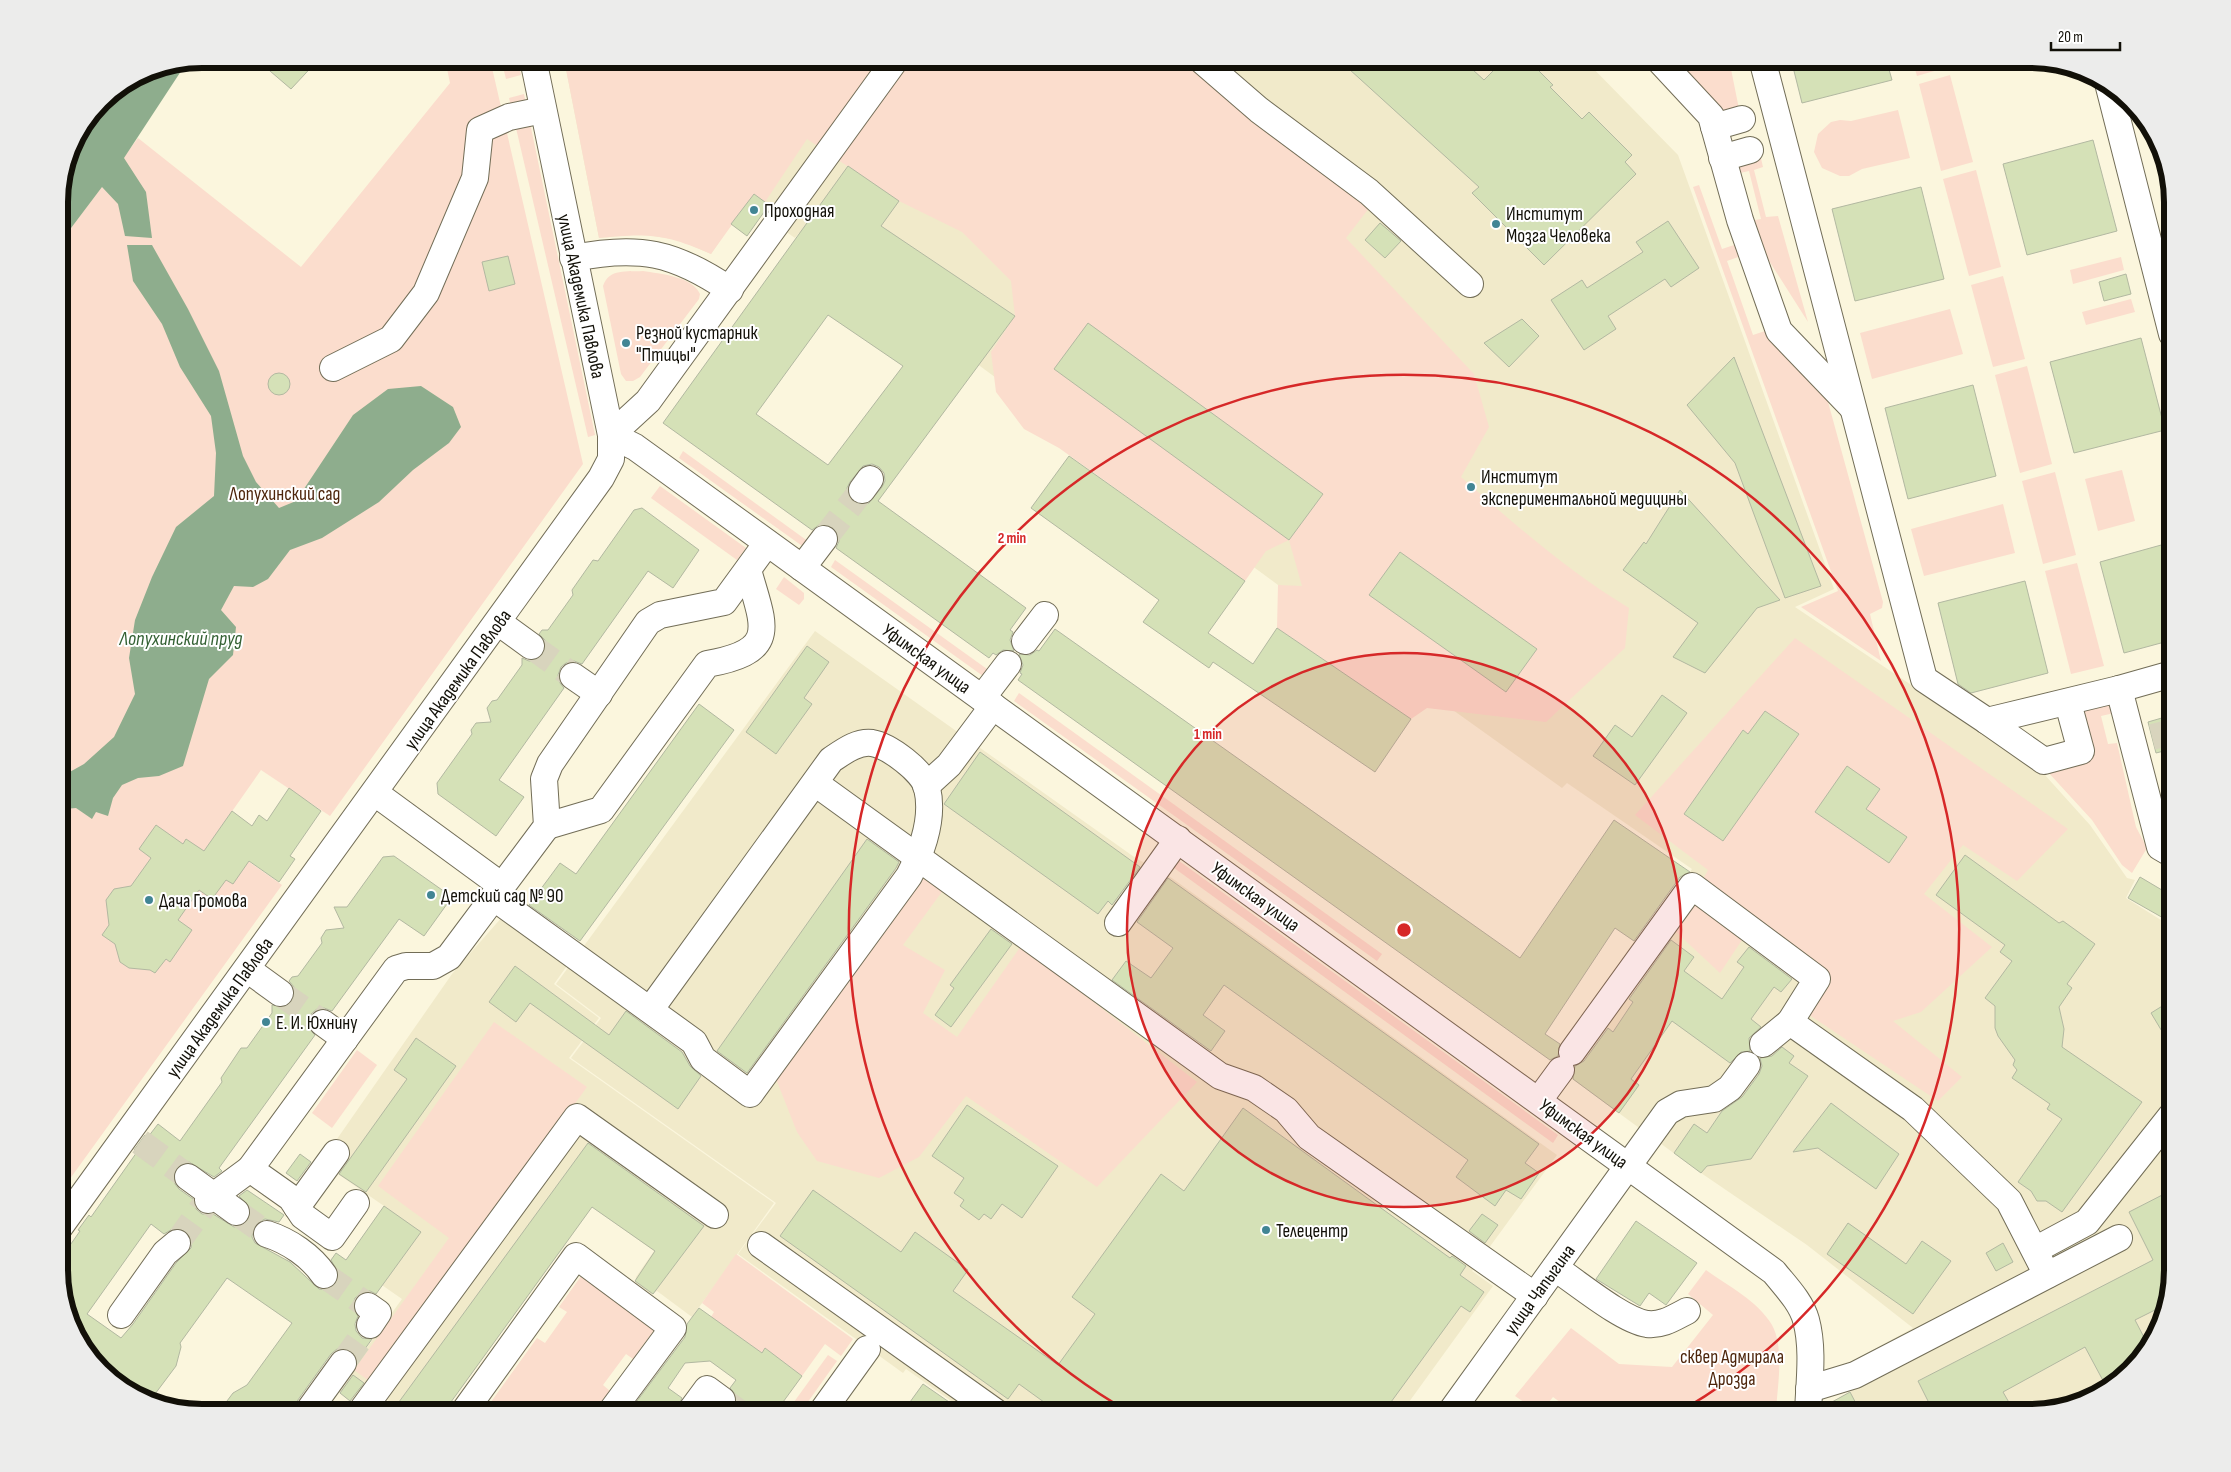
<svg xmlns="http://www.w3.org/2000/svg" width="2231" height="1472" font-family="'Sofia Sans Condensed',sans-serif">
  <rect width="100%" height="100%" fill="#fbf6dd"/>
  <g fill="#f1eaca">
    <polygon points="564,59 1584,59 1678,155 1834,589 1795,607 2044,774 2090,825 2127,878 2135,880 2126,898 2172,927 2172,1271 2148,1350 2101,1394 2030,1413 1831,1413 1826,1405 1861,1386 1849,1363 1913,1328 1807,1245 1701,1173 1553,1065 1692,869 1567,783 1562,788 1278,585 799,233 795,238 762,215 747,236 731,224 711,254 679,240 641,234 599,238"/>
    <polygon points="815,631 1137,859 1162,871 1557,1155 1472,1271 1493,1286 1401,1413 968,1413 906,1369 903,1373 738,1254 776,1203 571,1058 601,1018 556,984"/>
    <polygon points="503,916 569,963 554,984 599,1018 569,1058 774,1203 692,1317 657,1291 647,1296 635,1287 636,1277 654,1251 592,1207 443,1413 406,1413 365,1384 351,1401 336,1390 402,1299 346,1260 384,1206 332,1170 330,1149 452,974"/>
  </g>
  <g fill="#fbddcd">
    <polygon points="445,59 490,59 583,464 330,816 261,770 214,837 282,885 59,1194 59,244 138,138 301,267 450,83"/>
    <polygon points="501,59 517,59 521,75 506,79"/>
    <path d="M 564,59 L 1184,59 L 1373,203 L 1346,238 L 1474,374 L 1489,427 L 1461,477 C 1514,524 1568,571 1629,608 L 1625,648 L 1546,722 L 1427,708 L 1411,719 L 1277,628 L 1278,585 L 1302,586 L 1289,540 L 1266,551 L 1245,581 L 1059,448 L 1024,429 L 996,392 L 991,352 L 1015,316 L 1011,281 L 962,232 L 899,201 L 807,139 L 765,202 L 754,194 L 711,254 C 666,234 648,233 599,238 Z"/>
    <polygon points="1667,59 1729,59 1740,114 1724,118"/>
    <polygon points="1912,59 1946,59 1948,67 1917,76"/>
    <polygon points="1950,75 1973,162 1941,171 1919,84"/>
    <polygon points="524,94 595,435 588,437 509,98"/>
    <polygon points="1898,110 1910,158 1862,169 1849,176 1840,176 1822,168 1814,152 1818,134 1831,122 1840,120 1851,121"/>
    <polygon points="1760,154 1763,167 1754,170 1766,217 1778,216 1808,322 1752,234 1751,225 1755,220 1761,219 1749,171 1740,173 1732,163"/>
    <polygon points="1976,170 2001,267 1969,276 1943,179"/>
    <polygon points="1699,185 1722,249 1737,244 1741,256 1727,261 1753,335 1768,330 1825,391 1883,602 1882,608 1870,614 1881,661 1801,607 1838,591 1693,187"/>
    <polygon points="2121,257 2124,270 2073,284 2070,270"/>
    <path d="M 643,271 C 660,274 692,276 700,294 L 699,299 L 640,377 L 633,381 L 626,381 L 621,374 L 603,286 C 609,268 627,272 643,271 Z"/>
    <polygon points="2003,276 2025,359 1993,367 1971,285"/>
    <polygon points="2131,299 2135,312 2086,325 2082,312"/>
    <polygon points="1950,309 1963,354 1872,379 1860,333"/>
    <polygon points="2027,366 2052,464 2020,473 1995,375"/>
    <polygon points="683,451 809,542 805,548 679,458"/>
    <polygon points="2122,470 2135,521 2098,531 2085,479"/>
    <polygon points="2055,472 2076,555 2043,564 2022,481"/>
    <polygon points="660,486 746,548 737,560 651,498"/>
    <polygon points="2003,504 2015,553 1924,576 1911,529"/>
    <polygon points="835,560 987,669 983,676 831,567"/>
    <polygon points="2077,563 2104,666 2071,674 2045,571"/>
    <polygon points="784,577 804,593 804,599 799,605 776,589"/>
    <polygon points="1795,638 2068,829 2017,881 1963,845 1924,894 1992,947 1921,1012 1893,1021 1962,1077 1938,1101 1790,1002 1802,982 1744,937 1720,973 1675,931 1708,870 1635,815"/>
    <polygon points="1019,693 1382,954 1377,961 1014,701"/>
    <polygon points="2107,695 2123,711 2101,716 2108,744 2117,743 2136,827 2147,848 2132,873 2122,865 2092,820 2047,771 2083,752 2073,715"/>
    <polygon points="1175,858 1558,1135 1553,1143 1170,865"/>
    <polygon points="921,878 944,889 903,945 945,970 923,1013 957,1037 1021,946 1197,1082 1097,1187 966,1096 919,1157 879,1178 817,1161 797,1132 776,1079"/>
    <polygon points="494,1022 587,1087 372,1383 354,1370 449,1238 378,1186"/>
    <polygon points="357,1050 377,1065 332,1128 312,1113"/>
    <polygon points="736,1254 853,1339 841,1356 825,1344 802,1376 765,1348 762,1353 711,1317 714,1312 702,1303"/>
    <path d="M 1706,1270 C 1728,1286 1758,1301 1772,1325 C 1785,1349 1777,1387 1776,1413 L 1575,1413 L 1553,1397 L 1540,1413 L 1515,1396 L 1571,1328 L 1619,1364 L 1672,1367 L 1713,1315 L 1688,1294 Z"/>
    <polygon points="584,1272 657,1326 633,1359 626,1354 603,1385 610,1391 593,1413 483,1413 537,1338 545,1343 567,1312 559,1307"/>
    <polygon points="828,1355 837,1361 800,1413 786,1413"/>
  </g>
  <g fill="#8ead8d">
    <polygon points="187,62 124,158 146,192 152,238 125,236 118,204 102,187 59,244 59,192 70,146 101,100 147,69"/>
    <polygon points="127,245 152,245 188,309 219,371 243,456 256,482 279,508 296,501 353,415 388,389 421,386 453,407 461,427 449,443 413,470 379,502 322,538 290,550 268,579 253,587 234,586 221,610 236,627 233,655 209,679 183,766 159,776 138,778 122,785 113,798 108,816 96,812 92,819 76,808 64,809 59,818 59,778 84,764 114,737 135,694 129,658 135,620 152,577 176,527 214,496 216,453 211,416 180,367 162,324 133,281"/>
  </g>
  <g fill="#d5e1b7" stroke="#b2b8a1" fill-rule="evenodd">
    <polygon points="256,59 319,59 291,89"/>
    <polygon points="1338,59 1461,59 1484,80 1505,59 1527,59 1553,85 1550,87 1582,119 1589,112 1632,155 1625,162 1636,174 1544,265 1472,193 1479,187"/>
    <polygon points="1791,59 1886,59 1892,80 1802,103"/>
    <polygon points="2093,140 2117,231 2027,255 2003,164"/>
    <path d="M 848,166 L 899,201 L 881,226 L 1015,316 L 878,501 L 1026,608 L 1010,630 L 1013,632 L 1010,640 L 1014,651 L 1003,650 L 996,655 L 993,653 L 989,658 L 836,548 L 839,541 L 838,534 L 833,527 L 826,524 L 819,525 L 812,530 L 663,423 ZM 828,315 L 903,366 L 828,465 L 756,414 ZM 872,464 L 879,467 L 884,473 L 885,481 L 882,487 L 869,503 L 861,505 L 854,502 L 848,496 L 847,488 L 850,482 L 863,466 Z"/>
    <polygon points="1921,187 1944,279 1855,301 1832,209"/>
    <polygon points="754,194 769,205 747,236 731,224"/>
    <polygon points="1668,221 1699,268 1671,287 1665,279 1608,316 1616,329 1584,350 1551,300 1582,280 1587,288 1643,252 1636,242"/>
    <polygon points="1380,223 1401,241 1385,258 1365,240"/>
    <polygon points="508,256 515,284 489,291 482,262"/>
    <polygon points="2126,274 2131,294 2104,301 2099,282"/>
    <polygon points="1522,319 1539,336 1509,367 1484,343"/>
    <polygon points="1088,323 1323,494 1289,540 1054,369"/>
    <polygon points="2141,338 2165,430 2074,453 2050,362"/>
    <polygon points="1734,357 1821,586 1785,598 1735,463 1687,405"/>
    <circle cx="279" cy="384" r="11"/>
    <polygon points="1973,385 1996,476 1908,499 1885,408"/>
    <polygon points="1069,456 1245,581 1208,633 1253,664 1277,628 1411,719 1375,772 1213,662 1209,668 1143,622 1159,600 1031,508"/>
    <polygon points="1680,490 1780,600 1757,608 1705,673 1673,657 1698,623 1623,570 1644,542 1646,544"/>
    <polygon points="642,508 699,550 673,588 648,571 582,664 574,661 566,663 561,667 558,675 560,683 564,688 499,780 524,797 496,836 438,794 437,783 472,734 471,730 476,723 491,722 487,708 492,701 497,700 522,665 522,658 529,661 537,660 543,654 546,648 545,640 539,634 542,630 548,630 573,595 572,590 593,560 598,561 634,510"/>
    <polygon points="2172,542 2172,640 2124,653 2100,562"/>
    <polygon points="1400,552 1537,649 1506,692 1369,595"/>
    <polygon points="2025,581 2048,673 1971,693 1958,684 1938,603"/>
    <polygon points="1055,629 1520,958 1614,820 1690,872 1680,877 1634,941 1615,928 1545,1034 1560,1044 1558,1056 1550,1060 1018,680 1022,674 1020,673 1023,665 1019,654 1030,655 1037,650 1039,651"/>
    <polygon points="807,646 829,662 804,698 812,704 776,754 746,732"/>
    <polygon points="1662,695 1687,713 1635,785 1593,756 1615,725 1632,737"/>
    <polygon points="699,704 734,730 580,941 529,905 560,863 576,874"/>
    <polygon points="1765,711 1799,734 1723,841 1684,814 1743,730 1748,734"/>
    <polygon points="2172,715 2172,749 2156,753 2148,722"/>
    <polygon points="980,752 1140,867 1112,905 1108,901 1098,914 944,804"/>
    <polygon points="1847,766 1880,789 1866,809 1907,837 1889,863 1815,812"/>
    <polygon points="289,788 321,811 290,856 295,859 279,882 249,861 233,884 226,880 212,899 199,890 178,920 192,930 170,962 166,959 155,973 150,970 129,968 120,962 115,944 102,935 109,925 106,900 114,889 131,886 151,858 139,849 156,825 183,844 186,839 204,851 232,811 252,826 259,815 267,821"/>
    <polygon points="867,839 899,862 896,868 747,1073 717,1051"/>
    <polygon points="1965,855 2059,923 2063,921 2095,944 2067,984 2072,988 2059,1007 2064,1029 2062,1047 2142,1102 2062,1212 2046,1201 2037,1201 2031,1191 2018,1182 2062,1119 2047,1109 2050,1104 2012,1078 2017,1070 2013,1065 2015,1060 1998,1036 1995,1028 1995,1006 1985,998 2012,961 2000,952 2005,945 1936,895"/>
    <path d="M 394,856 L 452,897 L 424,936 L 399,919 L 332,1011 L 324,1008 L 317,1009 L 311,1014 L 308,1022 L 310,1030 L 315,1035 L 219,1168 L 222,1171 L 214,1177 L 189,1162 L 182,1164 L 176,1168 L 173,1176 L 175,1184 L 179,1189 L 193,1199 L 196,1209 L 202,1214 L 213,1214 L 234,1227 L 242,1225 L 248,1221 L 251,1214 L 249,1206 L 239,1196 L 247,1190 L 284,1215 L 279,1222 L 265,1219 L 257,1223 L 253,1229 L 252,1237 L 255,1243 L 290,1262 L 319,1289 L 326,1290 L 333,1287 L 338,1281 L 339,1274 L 331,1260 L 336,1253 L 346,1260 L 384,1206 L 421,1232 L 376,1294 L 370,1291 L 362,1292 L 355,1298 L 353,1305 L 358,1316 L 355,1324 L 356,1331 L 362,1338 L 372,1339 L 357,1360 L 352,1351 L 345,1348 L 337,1349 L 331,1354 L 295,1404 L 291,1413 L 218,1413 L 233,1393 L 247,1385 L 292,1323 L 227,1278 L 180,1343 L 181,1347 L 176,1366 L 152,1398 L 122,1389 L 78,1342 L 59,1280 L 59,1261 L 80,1231 L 78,1230 L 89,1215 L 91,1217 L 137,1152 L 134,1150 L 145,1135 L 148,1137 L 158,1124 L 180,1141 L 222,1082 L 221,1078 L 241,1048 L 247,1048 L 272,1013 L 272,1005 L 286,1007 L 292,1001 L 295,994 L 294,987 L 289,981 L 292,977 L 298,976 L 322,943 L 321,938 L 326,930 L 344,928 L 334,907 L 347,907 L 383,857 ZM 151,1224 L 164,1234 L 174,1228 L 183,1229 L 188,1233 L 192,1240 L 191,1248 L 176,1263 L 133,1324 L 121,1338 L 87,1314 Z"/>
    <polygon points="2140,877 2172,896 2172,923 2128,898"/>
    <polygon points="1168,878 1539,1144 1525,1163 1539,1173 1521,1199 1506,1190 1495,1206 1456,1177 1468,1160 1224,985 1203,1015 1225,1031 1211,1051 1112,980 1126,961 1151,978 1173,948 1137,922"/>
    <polygon points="991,929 1012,944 951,1027 935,1015 954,988 950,985"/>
    <polygon points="1671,940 1694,957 1684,971 1722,999 1744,967 1737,962 1749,947 1792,979 1781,992 1774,987 1751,1019 1761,1027 1749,1038 1750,1051 1741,1052 1730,1063 1672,1021 1631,1079 1639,1085 1619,1113 1573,1079 1575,1066 1584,1061 1608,1028 1613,1032 1633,1002 1629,999"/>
    <polygon points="515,966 609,1035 626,1011 682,1052 690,1066 701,1076 678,1109 530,1003 516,1022 489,1002"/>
    <polygon points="2172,1000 2172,1048 2151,1013"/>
    <polygon points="416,1038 456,1066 366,1192 339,1174 407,1079 394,1070"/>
    <polygon points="1782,1047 1794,1056 1789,1063 1808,1076 1751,1159 1707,1166 1701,1173 1674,1153 1694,1124 1707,1133 1722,1111 1742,1097 1759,1074 1762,1066 1760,1058 1772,1056"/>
    <polygon points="1831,1103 1899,1154 1876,1189 1818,1148 1793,1152"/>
    <polygon points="967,1105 1058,1166 1022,1218 1002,1204 991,1219 984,1214 979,1220 960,1206 964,1200 954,1193 964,1178 932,1156"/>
    <polygon points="1243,1108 1450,1258 1452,1256 1466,1266 1460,1275 1484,1292 1470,1312 1461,1306 1383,1413 1059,1413 1019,1384 1008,1399 780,1236 813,1190 901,1252 915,1232 968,1270 953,1291 1058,1365 1095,1314 1072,1297 1161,1174 1184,1191"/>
    <polygon points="588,1143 704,1226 653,1294 635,1281 655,1251 592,1207 443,1413 406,1413 396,1406"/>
    <polygon points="300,1154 311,1162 297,1181 286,1173"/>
    <polygon points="2172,1190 2172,1271 2161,1307 2135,1320 2149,1347 2148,1350 2107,1388 2085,1347 2003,1392 2015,1413 1977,1413 1973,1406 1960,1413 1934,1413 1918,1381 2153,1260 2129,1212"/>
    <polygon points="1482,1214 1498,1225 1485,1243 1469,1231"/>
    <polygon points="1636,1221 1697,1263 1666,1305 1649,1293 1640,1306 1596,1279"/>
    <polygon points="1848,1223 1906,1264 1922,1241 1951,1261 1913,1314 1827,1254"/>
    <polygon points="2003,1243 2013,1262 1996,1271 1986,1253"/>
    <polygon points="699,1308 762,1353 765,1348 802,1376 775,1413 729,1413 737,1402 735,1394 730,1388 736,1380 710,1361 685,1363 668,1388 682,1398 675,1413 628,1413 685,1337 687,1324"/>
    <polygon points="353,1375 364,1383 350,1401 340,1393"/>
    <polygon points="923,1384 965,1413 902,1413"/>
    <polygon points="1850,1392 1861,1413 1823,1413 1823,1407"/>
  </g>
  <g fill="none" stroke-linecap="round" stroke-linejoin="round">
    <g stroke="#d8d4bd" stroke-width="26" stroke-dasharray="26 13" stroke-linecap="butt">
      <polyline points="824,539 862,490"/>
      <polyline points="531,646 573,676"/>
      <polyline points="2152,737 2172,732"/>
      <polyline points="280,993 323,1023"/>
      <polyline points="140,1142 188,1177"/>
      <polyline points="236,1212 267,1234"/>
      <polyline points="177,1243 208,1200"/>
      <polyline points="324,1275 368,1306"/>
      <polyline points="343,1363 370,1325"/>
      <polyline points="722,1400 740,1413"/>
    </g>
    <defs>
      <g id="minor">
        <polyline points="1200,59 1259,110 1369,192 1470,284"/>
        <polyline points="1658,59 1711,116 1740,220 1779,331 1851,406"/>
        <polyline points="1762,59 1924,679 1987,721 2119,689 2160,847 2172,854"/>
        <polyline points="2108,83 2172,334"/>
        <polyline points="1714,127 1742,119"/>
        <polyline points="1722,158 1750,150"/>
        <path d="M 573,258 C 639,245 674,252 730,290"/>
        <polyline points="333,368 391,339 426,293 475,178 480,130 509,117 543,110"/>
        <path d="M 611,435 L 635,447 L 660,465 L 1774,1272 C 1786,1287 1801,1302 1806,1320 C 1814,1349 1809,1384 1808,1413"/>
        <polyline points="611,435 648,401 896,59"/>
        <polyline points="862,490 870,479"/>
        <polyline points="802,568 824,539"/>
        <polyline points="498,622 531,646"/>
        <polyline points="1025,641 1045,615"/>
        <polyline points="573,676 599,694"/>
        <polyline points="2119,689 2172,674"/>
        <polyline points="982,698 1008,664"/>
        <polyline points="1987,721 2044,761 2081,751 2068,703"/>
        <polyline points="815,783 1220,1076 1254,1088 1286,1110 1309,1137 1535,1296"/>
        <polyline points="926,786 949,765 993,706"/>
        <polyline points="375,793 502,886"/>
        <path d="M 547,826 L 601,810 L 707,664 C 780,651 764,627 748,570"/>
        <path d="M 493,897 L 694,1042 L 703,1059 L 750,1094 L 909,876 C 922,851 934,817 927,788 C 923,771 889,746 872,743 C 857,741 843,752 831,760 L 650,1010"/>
        <polyline points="1118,923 1178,839"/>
        <polyline points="247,969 280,993"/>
        <polyline points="323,1023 345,1039"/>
        <polyline points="1763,1044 1790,1022 1913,1109 2009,1201 2047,1275"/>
        <polyline points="1572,1052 1692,886 1817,979 1790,1022"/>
        <polyline points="1539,1100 1561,1070"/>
        <polyline points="188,1177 236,1212"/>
        <polyline points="208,1200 250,1169"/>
        <polyline points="356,1203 332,1237 303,1216 291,1198 250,1169 396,969 406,966 433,966 449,957 547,826 544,779 550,764 648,622 660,615 724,602 767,543"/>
        <polyline points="297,1207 336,1153"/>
        <polyline points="59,1228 601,478 611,459 611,435 533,59"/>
        <path d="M 267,1234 C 289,1241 311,1256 324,1275"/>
        <polyline points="761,1245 997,1413"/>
        <polyline points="2035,1250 2087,1222 2171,1116"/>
        <path d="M 1555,1268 C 1578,1283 1622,1320 1647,1324 C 1662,1326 1675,1317 1687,1311"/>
        <polyline points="368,1306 378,1313 370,1325"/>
        <polyline points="121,1315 165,1253 177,1243"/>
        <polyline points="1809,1389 1855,1375 2119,1238"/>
        <polyline points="690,1412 707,1389 722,1400"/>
        <polyline points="307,1413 343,1363"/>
        <polyline points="360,1413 577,1117 715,1215"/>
        <polyline points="463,1413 576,1256 673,1328 610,1413"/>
        <polyline points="821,1413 867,1349"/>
        <polyline points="1450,1413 1667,1112 1681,1104 1714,1099 1730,1088 1747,1065"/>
      </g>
    </defs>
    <use href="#minor" stroke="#726d57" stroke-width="28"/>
    <use href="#minor" stroke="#fff" stroke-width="26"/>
  </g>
  <circle cx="1404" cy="930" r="277" fill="#d62828" fill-opacity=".12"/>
  <g fill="none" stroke="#d62828" stroke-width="2.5">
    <circle cx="1404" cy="930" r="277"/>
    <path d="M1131 1413A555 555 0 1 1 1677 1413"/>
  </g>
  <g fill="#418594" stroke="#fff" stroke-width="2">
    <circle cx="754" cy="210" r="5"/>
    <circle cx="1496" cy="224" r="5"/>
    <circle cx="626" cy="343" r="5"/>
    <circle cx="1471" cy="487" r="5"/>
    <circle cx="431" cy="895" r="5"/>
    <circle cx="149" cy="900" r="5"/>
    <circle cx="266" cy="1022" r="5"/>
    <circle cx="1266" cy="1230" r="5"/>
  </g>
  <g text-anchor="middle" stroke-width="4" stroke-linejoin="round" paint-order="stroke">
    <g font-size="19" fill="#121008" stroke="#fff" text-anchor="start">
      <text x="764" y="217">Проходная</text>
      <text x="1506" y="220">Институт<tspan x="1506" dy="22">Мозга Человека</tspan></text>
      <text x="636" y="339">Резной кустарник<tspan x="636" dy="22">"Птицы"</tspan></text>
      <text x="1481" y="483">Институт<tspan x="1481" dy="22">экспериментальной медицины</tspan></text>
      <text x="441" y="902">Детский сад № 90</text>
      <text x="159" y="907">Дача Громова</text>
      <text x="276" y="1029">Е. И. Юхнину</text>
      <text x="1276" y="1237">Телецентр</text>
    </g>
    <g font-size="19" fill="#121008" stroke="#fff">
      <text transform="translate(582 296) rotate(78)" y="7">улица Академика Павлова</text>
      <text transform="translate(927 658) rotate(36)" y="7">Уфимская улица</text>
      <text transform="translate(457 679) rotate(-54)" y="7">улица Академика Павлова</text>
      <text transform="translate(1256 896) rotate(36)" y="7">Уфимская улица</text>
      <text transform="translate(219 1007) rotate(-54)" y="7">улица Академика Павлова</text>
      <text transform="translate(1584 1133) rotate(36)" y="7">Уфимская улица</text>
      <text transform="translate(1539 1289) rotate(-54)" y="7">улица Чапыгина</text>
    </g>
    <g font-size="19" fill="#4d250b" stroke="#fff">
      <text x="285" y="500">Лопухинский сад</text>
      <text x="1732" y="1363">сквер Адмирала<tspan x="1732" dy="22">Дрозда</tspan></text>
    </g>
    <g font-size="20" font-style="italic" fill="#346134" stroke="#fff">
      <text x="181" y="645">Лопухинский пруд</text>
    </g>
  </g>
  <path d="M0 0H2231V1472H0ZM202 68H2030A134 134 0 0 1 2164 202V1270A134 134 0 0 1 2030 1404H202A134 134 0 0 1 68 1270V202A134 134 0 0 1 202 68Z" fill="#ececeb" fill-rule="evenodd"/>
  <path fill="none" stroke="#121008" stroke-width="6" d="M202 68H2030A134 134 0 0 1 2164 202V1270A134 134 0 0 1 2030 1404H202A134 134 0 0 1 68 1270V202A134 134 0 0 1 202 68Z"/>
  <circle cx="1404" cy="930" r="8" fill="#d62828" stroke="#fff" stroke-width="2.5"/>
  <g font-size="15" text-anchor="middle" font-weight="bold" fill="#d62828" stroke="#fff" stroke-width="4" stroke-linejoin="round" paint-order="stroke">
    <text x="1012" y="543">2 min</text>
    <text x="1208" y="739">1 min</text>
  </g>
  <path d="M2051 42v8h69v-8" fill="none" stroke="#121008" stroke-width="2.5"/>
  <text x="2058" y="42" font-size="15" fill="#121008" stroke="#ffffff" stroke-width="4" paint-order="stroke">20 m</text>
</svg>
